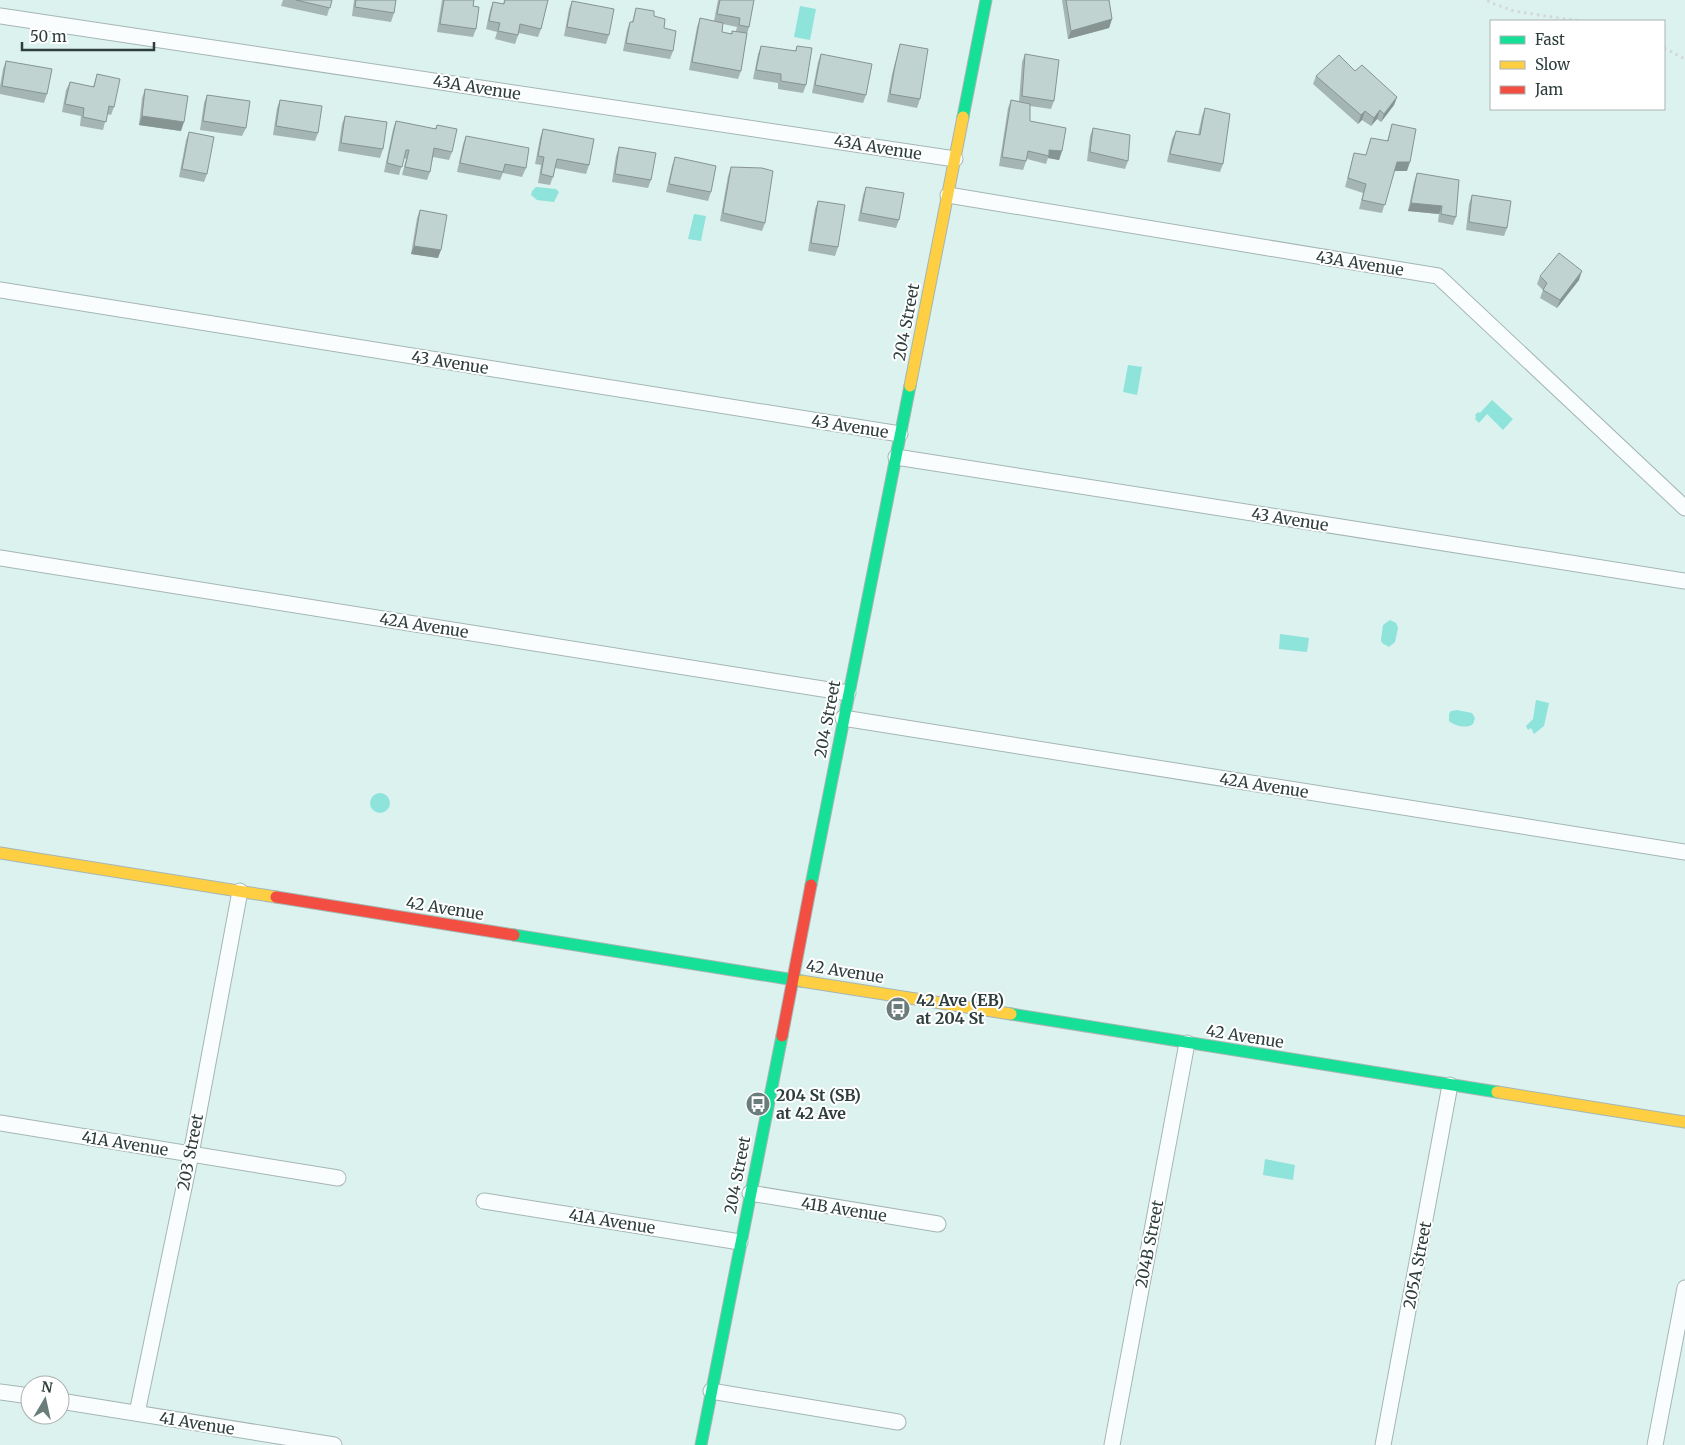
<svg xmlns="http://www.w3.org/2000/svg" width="1685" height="1445" font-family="Merriweather,serif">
  <rect width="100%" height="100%" fill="#dcf2ef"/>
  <g fill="#8ee3da">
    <polygon points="800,6 816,9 810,40 794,37"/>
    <polygon points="536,187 556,189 559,192 554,202 537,200 531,195 532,191"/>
    <polygon points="694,214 706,216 701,241 688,239"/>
    <polygon points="1128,365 1142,367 1137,395 1123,392"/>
    <polygon points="1492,400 1513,419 1503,430 1487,414 1479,423 1475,419 1476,417 1475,415 1478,412 1480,413"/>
    <polygon points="1390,620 1396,623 1398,628 1395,642 1389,647 1382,643 1381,640 1383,625"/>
    <polygon points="1280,634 1309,638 1307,652 1279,649"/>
    <polygon points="1536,700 1549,703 1544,726 1534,734 1531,728 1528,730 1526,726 1533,719"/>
    <path d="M 1457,710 L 1472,713 L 1475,718 L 1473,724 C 1467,729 1455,726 1449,721 L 1449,714 L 1451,711 Z"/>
    <circle cx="380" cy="803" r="10"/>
    <polygon points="1265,1159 1295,1165 1293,1180 1263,1175"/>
  </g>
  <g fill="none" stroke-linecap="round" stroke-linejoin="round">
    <defs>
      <g id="street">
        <polyline points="0,16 955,159"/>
        <polyline points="948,195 1438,276 1685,508"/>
        <polyline points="0,290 900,434"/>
        <polyline points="896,457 1685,581"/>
        <polyline points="0,558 848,693"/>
        <polyline points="843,718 1685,852"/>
        <polyline points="0,1123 338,1178"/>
        <polyline points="750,1193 938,1224"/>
        <polyline points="484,1201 740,1242"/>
        <polyline points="711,1391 898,1422"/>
        <polyline points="0,1392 30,1396"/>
        <polyline points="60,1401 334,1445"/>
        <polyline points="137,1413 191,1154 240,891"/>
        <polyline points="1112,1445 1187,1043"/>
        <polyline points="1383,1445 1450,1085"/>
        <polyline points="1655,1445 1685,1288"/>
      </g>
      <g id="fast">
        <polyline points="963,117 986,0"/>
        <polyline points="811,885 910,386"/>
        <polyline points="514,935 801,981"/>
        <polyline points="1011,1014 1497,1092"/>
        <polyline points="701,1445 782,1036"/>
      </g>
      <g id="slow">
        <polyline points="910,386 963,117"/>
        <polyline points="0,853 276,897"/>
        <polyline points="801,981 1011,1014"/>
        <polyline points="1497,1092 1685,1122"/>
      </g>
      <g id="jam">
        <polyline points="276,897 514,935"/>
        <polyline points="782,1036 811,885"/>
      </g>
    </defs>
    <use href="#street" stroke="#a4b6b4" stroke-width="17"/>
    <use href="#fast" stroke="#a4b6b4" stroke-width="13"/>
    <use href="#slow" stroke="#a4b6b4" stroke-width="13"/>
    <use href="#jam" stroke="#a4b6b4" stroke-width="13"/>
    <g stroke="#d3d9d8" stroke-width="3" stroke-dasharray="2.5 4" stroke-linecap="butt">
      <polyline points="1488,0 1489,2 1514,11 1579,21"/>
      <polyline points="1664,48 1685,59"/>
    </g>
    <use href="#street" stroke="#fafdfd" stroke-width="15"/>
    <use href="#fast" stroke="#16e098" stroke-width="11"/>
    <use href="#slow" stroke="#ffcf43" stroke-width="11"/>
    <use href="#jam" stroke="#f24e42" stroke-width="11"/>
  </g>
  <g fill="#a5b5b3" fill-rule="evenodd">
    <polygon points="283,0 332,0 327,16 281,6"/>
    <polygon points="354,0 396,0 394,13 391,22 352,16"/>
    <polygon points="442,0 474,0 473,6 476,29 473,37 437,32"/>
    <polygon points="504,0 548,0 541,29 538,37 519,33 515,44 495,39 497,32 486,29 490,10 493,2 503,4"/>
    <path d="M 718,0 L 754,0 L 749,27 L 747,34 L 741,71 L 738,79 L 689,70 L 697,27 L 700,18 L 714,21 ZM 723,24 L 737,27 L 736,31 L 732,31 L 731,34 L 722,32 Z"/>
    <polygon points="1062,0 1109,0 1112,19 1109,28 1068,39"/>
    <polygon points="572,1 609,35 606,44 564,36 569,9"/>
    <polygon points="636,8 654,16 664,28 673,51 670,59 623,51 627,30 630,22 632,22"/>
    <polygon points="900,44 920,99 917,108 887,102 892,74"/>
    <polygon points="761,46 795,51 797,46 806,85 803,93 778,89 778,83 753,79 758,54"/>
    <polygon points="821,54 866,95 863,103 812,93 818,62"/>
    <polygon points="1025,54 1054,101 1051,109 1030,106 1030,121 1062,151 1059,160 1048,158 1046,164 1027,159 1023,170 999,166 1008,108 1011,100 1019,101 1022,62"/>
    <polygon points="6,61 47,94 44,103 0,94 0,86 3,69"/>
    <polygon points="1355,71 1397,97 1394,105 1381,122 1377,119 1371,126 1362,120 1358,124 1313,84 1316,76"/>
    <polygon points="97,74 114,107 111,115 107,114 103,130 80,126 81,116 62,112 66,90 70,82 93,87"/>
    <polygon points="145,89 181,131 139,125 142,98"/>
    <polygon points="207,95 246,128 242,136 200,130 204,103"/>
    <polygon points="280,100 318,133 315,141 273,135 277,108"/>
    <polygon points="1205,108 1223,164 1220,172 1167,162 1172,139 1176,131 1198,135 1202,116"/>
    <polygon points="345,116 383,149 380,158 338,151 342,124"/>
    <polygon points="396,121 435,129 437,125 452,152 449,160 433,157 430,172 427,180 402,175 406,159 404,158 399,175 384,172 393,129"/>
    <polygon points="1392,124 1407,171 1394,171 1382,213 1359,209 1363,193 1345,187 1354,153 1366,155 1371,138 1387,141"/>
    <polygon points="1093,128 1128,161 1125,169 1087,161 1090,136"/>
    <polygon points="543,129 589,165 586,174 555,168 553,177 550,185 538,183 541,165 535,164 540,138"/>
    <polygon points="189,132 207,174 204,182 179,177 186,140"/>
    <polygon points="466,136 526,168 522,177 503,173 500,180 457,172 463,144"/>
    <polygon points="619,147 651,180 648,188 612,182 616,156"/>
    <polygon points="675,157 711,192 708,201 666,192 672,166"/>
    <polygon points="731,167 765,223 762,231 720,221 728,176"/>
    <polygon points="1417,173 1456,217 1453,225 1438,222 1439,214 1408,211 1414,182"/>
    <polygon points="866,187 899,220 896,228 858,221 863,195"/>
    <polygon points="1472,195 1507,228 1504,236 1466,230 1469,204"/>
    <polygon points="818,201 838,247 835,256 808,251 815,209"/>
    <polygon points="420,210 438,258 411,254 417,218"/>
    <polygon points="1540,276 1579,280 1557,308 1540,298 1543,290 1537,284"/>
  </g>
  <g fill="#869492">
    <polygon points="1112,19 1109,28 1068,39 1071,31"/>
    <polygon points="1397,97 1394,105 1381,122 1384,114"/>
    <polygon points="1380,110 1377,119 1371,126 1374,118"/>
    <polygon points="1365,111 1362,120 1358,124 1361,115"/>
    <polygon points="142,116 184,122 181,131 139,125"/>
    <polygon points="1049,150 1062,151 1059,160 1048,158"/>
    <polygon points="1397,162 1410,162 1407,171 1394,171"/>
    <polygon points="1411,203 1442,206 1439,214 1408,211"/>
    <polygon points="414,246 441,250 438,258 411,254"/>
    <polygon points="1582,271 1579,280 1557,308 1560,300"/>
  </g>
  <g fill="#c0d3d0" stroke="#869492">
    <polygon points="296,0 332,0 330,8"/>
    <polygon points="356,0 396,0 394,13 355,7"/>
    <polygon points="444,0 474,0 473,6 479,7 476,29 440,24"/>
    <polygon points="505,0 548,0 541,29 520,24 518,35 498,31 500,23 489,21 493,2 504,4"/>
    <polygon points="720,0 754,0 749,27 739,25 740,18 717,14"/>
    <polygon points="1066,0 1109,0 1112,19 1071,31"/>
    <polygon points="572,1 614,9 609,35 567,27"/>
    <polygon points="636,8 654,11 654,16 665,19 664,28 676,31 673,51 626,43 630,22 633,22"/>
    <polygon points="700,18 723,23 722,32 732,34 732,31 747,33 741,71 692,62"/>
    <polygon points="900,44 928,49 920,99 890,94 895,66"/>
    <polygon points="761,46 796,51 797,46 812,48 806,85 781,81 781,74 756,70"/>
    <polygon points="821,54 872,64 866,95 815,85"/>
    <polygon points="1025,54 1059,60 1054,101 1022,96"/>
    <polygon points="1339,55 1355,71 1362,65 1397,97 1384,114 1380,110 1374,118 1365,111 1361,115 1316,76"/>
    <polygon points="6,61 52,69 47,94 2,86"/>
    <polygon points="97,74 120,79 114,107 109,106 106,122 83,117 84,108 65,104 70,82 94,87"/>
    <polygon points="145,89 188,96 184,122 142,116"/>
    <polygon points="207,95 250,101 246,128 203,121"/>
    <polygon points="280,100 322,106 318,133 276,126"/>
    <polygon points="1011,100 1030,104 1030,121 1066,128 1062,151 1049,150 1049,156 1028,151 1026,161 1002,157"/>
    <polygon points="1205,108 1230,114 1223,164 1170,154 1176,131 1200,135"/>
    <polygon points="345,116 387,122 383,149 341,143"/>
    <polygon points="396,121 436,129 437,125 457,129 452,152 434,148 430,172 405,167 409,150 406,150 402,167 387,163"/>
    <polygon points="1392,124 1416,129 1410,162 1397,162 1385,205 1362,200 1366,184 1348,178 1354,153 1366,155 1371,138 1388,141"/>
    <polygon points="1093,128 1130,135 1128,161 1090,152"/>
    <polygon points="543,129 594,139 589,165 557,159 553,177 541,174 544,157 538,156"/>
    <polygon points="189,132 214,137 207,174 182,169"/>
    <polygon points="466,136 529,148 526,168 505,164 503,172 460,163"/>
    <polygon points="619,147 656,153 651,180 615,174"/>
    <polygon points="675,157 716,166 711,192 669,184"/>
    <polygon points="731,167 762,168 773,171 765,223 723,213"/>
    <polygon points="1417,173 1459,180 1456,217 1441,214 1442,206 1411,203"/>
    <polygon points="866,187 904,193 899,220 861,213"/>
    <polygon points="1472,195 1511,201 1507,228 1469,222"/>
    <polygon points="818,201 845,205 838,247 811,243"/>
    <polygon points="420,210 447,215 441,250 414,246"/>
    <polygon points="1559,253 1582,271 1560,300 1543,290 1547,283 1540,276"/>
  </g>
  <defs>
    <symbol id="bus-disc" viewBox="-11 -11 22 22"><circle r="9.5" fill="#6a7d7b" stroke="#fff"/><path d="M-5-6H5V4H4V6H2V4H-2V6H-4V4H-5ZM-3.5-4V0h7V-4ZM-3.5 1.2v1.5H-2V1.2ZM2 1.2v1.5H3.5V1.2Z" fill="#fff"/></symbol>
  </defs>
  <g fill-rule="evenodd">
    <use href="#bus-disc" x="884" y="995" width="28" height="28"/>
    <use href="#bus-disc" x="744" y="1090" width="28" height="28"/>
  </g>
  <g text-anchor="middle" stroke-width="4" stroke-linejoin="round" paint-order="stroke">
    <g font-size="16" fill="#2d3e3c" stroke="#fff">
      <text transform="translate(477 87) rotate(9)" y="6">43A Avenue</text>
      <text transform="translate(878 147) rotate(9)" y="6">43A Avenue</text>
      <text transform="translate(1360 263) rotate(9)" y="6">43A Avenue</text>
      <text transform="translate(906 322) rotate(-79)" y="6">204 Street</text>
      <text transform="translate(450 362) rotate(9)" y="6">43 Avenue</text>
      <text transform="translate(850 426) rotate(9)" y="6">43 Avenue</text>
      <text transform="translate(1290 519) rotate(9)" y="6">43 Avenue</text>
      <text transform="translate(424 625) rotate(9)" y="6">42A Avenue</text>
      <text transform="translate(827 719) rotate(-79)" y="6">204 Street</text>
      <text transform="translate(1264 785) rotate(9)" y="6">42A Avenue</text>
      <text transform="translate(445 908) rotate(9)" y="6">42 Avenue</text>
      <text transform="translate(845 971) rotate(9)" y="6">42 Avenue</text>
      <text transform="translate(1245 1036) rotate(9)" y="6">42 Avenue</text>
      <text transform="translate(125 1143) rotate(9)" y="6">41A Avenue</text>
      <text transform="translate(190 1152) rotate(-79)" y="6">203 Street</text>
      <text transform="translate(737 1175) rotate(-79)" y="6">204 Street</text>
      <text transform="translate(844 1209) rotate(9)" y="6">41B Avenue</text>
      <text transform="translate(612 1221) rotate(9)" y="6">41A Avenue</text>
      <text transform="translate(1149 1244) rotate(-79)" y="6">204B Street</text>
      <text transform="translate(1417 1265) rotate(-79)" y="6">205A Street</text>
      <text transform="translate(197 1423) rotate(9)" y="6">41 Avenue</text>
    </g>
    <g font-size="16" font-weight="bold" fill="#2d3e3c" stroke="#fff" text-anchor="start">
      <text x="916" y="1006">42 Ave (EB)<tspan x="916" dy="18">at 204 St</tspan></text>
      <text x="776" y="1101">204 St (SB)<tspan x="776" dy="18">at 42 Ave</tspan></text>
    </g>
  </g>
  <rect x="1490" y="20" width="175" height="90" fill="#ffffff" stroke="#abb2b1"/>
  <rect x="1500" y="36" width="25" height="8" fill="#16e098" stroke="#abb2b1"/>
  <text x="1535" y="45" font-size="15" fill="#2d3e3c">Fast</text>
  <rect x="1500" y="61" width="25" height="8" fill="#ffcf43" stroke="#abb2b1"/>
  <text x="1535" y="70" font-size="15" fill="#2d3e3c">Slow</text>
  <rect x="1500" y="86" width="25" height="8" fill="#f24e42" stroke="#abb2b1"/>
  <text x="1535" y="95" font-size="15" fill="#2d3e3c">Jam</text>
  <g transform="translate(45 1400) rotate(9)"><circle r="24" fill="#ffffff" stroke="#abb2b1"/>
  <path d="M0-4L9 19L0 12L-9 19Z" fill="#6a7d7b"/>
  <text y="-8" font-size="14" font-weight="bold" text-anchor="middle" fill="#2d3e3c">N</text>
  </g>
  <path d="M22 42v8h132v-8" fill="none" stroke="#2d3e3c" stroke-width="2.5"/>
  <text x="30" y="42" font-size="15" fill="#2d3e3c" stroke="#ffffff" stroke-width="4" paint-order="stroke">50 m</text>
</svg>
